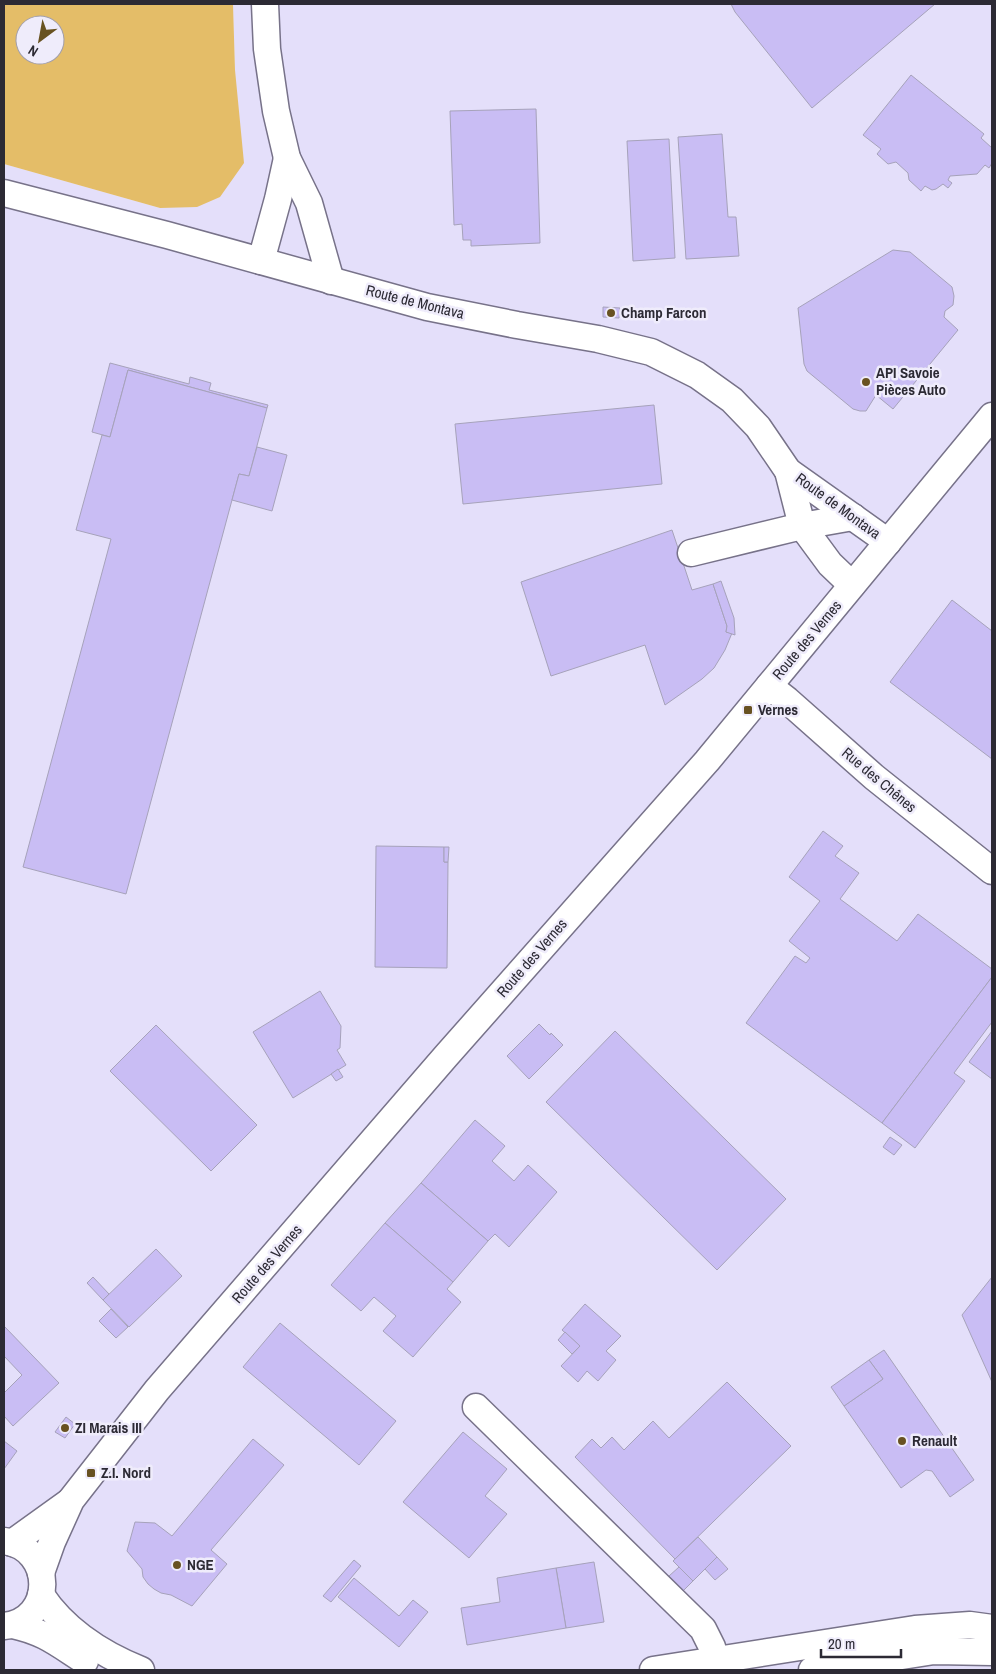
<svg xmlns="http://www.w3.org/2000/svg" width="996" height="1674" font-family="'Archivo Narrow',sans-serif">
  <rect width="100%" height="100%" fill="#efecfb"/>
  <polygon fill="#e4dffa" points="233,4 992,4 992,1670 4,1670 4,164 160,208 235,70"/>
  <path fill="#e4bd68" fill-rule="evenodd" d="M 4,4 L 233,4 L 235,70 L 244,163 L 220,197 L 197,207 L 160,208 L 4,164 ZM 25,25 L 55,25 L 55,55 L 25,55 Z"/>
  <g fill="#c9bdf4" stroke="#a6a2ba">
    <polygon points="731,4 935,4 812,108 735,12"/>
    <polygon points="911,75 984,134 981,138 992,148 992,163 989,168 985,165 977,174 950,176 948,180 952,183 948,188 943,184 936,189 932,190 925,186 921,191 909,180 908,173 896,162 888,164 877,154 881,149 863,135"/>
    <polygon points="536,109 540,243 471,246 471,240 463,240 462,224 454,225 450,111"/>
    <polygon points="722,134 728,217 736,217 739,256 686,259 678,137"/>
    <polygon points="669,139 675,258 633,261 627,141"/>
    <polygon points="893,250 910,252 952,287 954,296 953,305 945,311 944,317 958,330 893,409 876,395 866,411 860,411 853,409 807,371 804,364 798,308"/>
    <polygon points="603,307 620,308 619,318 603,317"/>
    <polygon points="110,363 189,384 190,377 211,383 209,390 268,405 267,408 128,370 110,437 92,432"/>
    <polygon points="128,370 267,408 249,476 239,474 126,894 23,867 111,539 76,530 102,435 110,437"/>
    <polygon points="654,405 662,484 463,504 455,424"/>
    <polygon points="257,447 287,455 272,511 232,500 239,474 249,476"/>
    <polygon points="672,530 692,590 713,584 727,626 726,632 732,633 725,650 714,668 702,679 665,705 645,645 551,676 521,582"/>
    <polygon points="721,581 734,618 735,635 726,632 727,626 713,584"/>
    <polygon points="952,600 992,631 992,759 890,682"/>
    <polygon points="823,831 843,846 835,856 859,873 840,899 897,941 918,914 992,969 992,977 882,1123 746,1023 795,956 806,963 810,958 789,941 820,901 789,877"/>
    <polygon points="376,846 444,847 444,862 448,862 447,968 375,967"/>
    <polygon points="444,847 449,847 448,862 444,862"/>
    <polygon points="992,977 992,1022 954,1073 965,1081 915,1148 882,1123"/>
    <polygon points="320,991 341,1026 340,1048 337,1050 346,1065 293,1098 253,1032"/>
    <polygon points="539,1024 550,1035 551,1033 563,1045 529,1079 507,1056"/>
    <polygon points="156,1025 257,1125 211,1171 110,1071"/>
    <polygon points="615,1031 786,1199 717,1270 546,1102"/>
    <polygon points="992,1031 992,1079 969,1062"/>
    <polygon points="338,1069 343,1077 336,1081 331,1074"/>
    <polygon points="475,1120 505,1146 492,1161 514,1181 528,1165 557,1192 509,1247 495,1234 488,1241 421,1183"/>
    <polygon points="890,1137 902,1145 894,1155 883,1147"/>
    <polygon points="421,1183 488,1241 453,1282 385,1223"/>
    <polygon points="385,1223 453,1282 447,1289 461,1302 413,1357 383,1331 396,1316 374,1297 361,1311 331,1285"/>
    <polygon points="156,1249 182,1276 129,1327 103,1300"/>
    <polygon points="93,1277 109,1294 103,1300 87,1283"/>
    <polygon points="992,1277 992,1382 962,1315"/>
    <polygon points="585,1304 621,1336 606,1351 616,1360 598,1381 587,1371 578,1382 561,1366 580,1346 562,1330"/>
    <polygon points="111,1309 128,1327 116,1338 99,1321"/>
    <polygon points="280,1323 396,1421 359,1465 243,1367"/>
    <polygon points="4,1326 59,1383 13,1426 4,1416 4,1393 22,1375 4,1356"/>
    <polygon points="565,1332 580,1346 572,1354 558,1340"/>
    <polygon points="884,1350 974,1480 950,1497 932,1471 926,1470 901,1488 844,1406 883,1379 869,1360"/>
    <polygon points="869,1360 883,1379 844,1406 831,1387"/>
    <polygon points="727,1382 791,1446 675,1559 575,1457 592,1439 601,1448 612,1437 624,1450 653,1421 669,1438"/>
    <polygon points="66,1417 75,1424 65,1438 55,1432"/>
    <polygon points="463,1432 507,1469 485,1496 507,1514 469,1558 403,1502"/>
    <polygon points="253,1439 284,1465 211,1550 227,1564 192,1606 171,1595 161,1593 154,1589 148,1584 143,1577 142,1569 127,1551 135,1522 155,1523 172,1536"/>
    <polygon points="4,1441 17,1451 4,1469"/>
    <polygon points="698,1537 717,1557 693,1581 673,1561"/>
    <polygon points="717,1557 728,1569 715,1580 705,1569"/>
    <polygon points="354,1560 361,1566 331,1602 323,1596"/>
    <polygon points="594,1562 604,1622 566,1628 556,1568"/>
    <polygon points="679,1567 693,1581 683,1591 669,1576"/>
    <polygon points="556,1568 566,1628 467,1645 461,1608 500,1602 497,1578"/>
    <polygon points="354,1578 399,1616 413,1600 428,1612 399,1647 338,1597"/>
  </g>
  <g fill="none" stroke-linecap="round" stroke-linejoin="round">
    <defs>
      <g id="minor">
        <polyline points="265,4 267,49 276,111 287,158 309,203 331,281"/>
        <polyline points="4,193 167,235 427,307 517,325 598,339 651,352 697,375 732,400 758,427 788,471 888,542"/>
        <polyline points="261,261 278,199 287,158"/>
        <polyline points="788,471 802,526 830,564 852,585"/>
        <polyline points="691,553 802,526 853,517"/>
        <polyline points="769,686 787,700 874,777 992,871"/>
        <polyline points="476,1407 703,1629 712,1647 719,1670"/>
        <path d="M 4,1541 C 55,1548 55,1621 4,1626"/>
        <polyline points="12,1543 69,1502"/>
        <polyline points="41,1573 52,1542 71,1500 157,1390 446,1056 707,761 992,416"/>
        <path d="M 41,1595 C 65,1631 101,1654 141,1670"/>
        <path d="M 13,1625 C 45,1632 58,1644 85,1661"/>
        <polyline points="653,1670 915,1629 970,1625 992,1628"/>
        <polyline points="812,1670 934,1651 992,1652"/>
      </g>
    </defs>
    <use href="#minor" stroke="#777289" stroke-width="29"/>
    <use href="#minor" stroke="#fff" stroke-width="26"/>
  </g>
  <g fill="#685221" stroke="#efecfb" stroke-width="2">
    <circle cx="611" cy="313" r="5"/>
    <circle cx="866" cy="382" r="5"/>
    <rect x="743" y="705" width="10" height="10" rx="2.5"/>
    <circle cx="65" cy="1428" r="5"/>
    <circle cx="902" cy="1441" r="5"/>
    <rect x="86" y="1468" width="10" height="10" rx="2.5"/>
    <circle cx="177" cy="1565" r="5"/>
  </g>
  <g text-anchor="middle" stroke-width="5" stroke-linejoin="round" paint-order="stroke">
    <g font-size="15" fill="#2c2a34" stroke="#efecfb">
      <text transform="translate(415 302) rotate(14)" y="5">Route de Montava</text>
      <text transform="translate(838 506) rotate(36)" y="5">Route de Montava</text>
      <text transform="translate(807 640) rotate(-50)" y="5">Route des Vernes</text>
      <text transform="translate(879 780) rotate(40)" y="5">Rue des Chênes</text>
      <text transform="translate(532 958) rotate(-49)" y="5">Route des Vernes</text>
      <text transform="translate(267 1264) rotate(-49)" y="5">Route des Vernes</text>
    </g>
    <g font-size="15" font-weight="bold" fill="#2c2a34" stroke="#efecfb" text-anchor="start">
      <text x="621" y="318">Champ Farcon</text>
      <text x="876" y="378">API Savoie<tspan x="876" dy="17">Pièces Auto</tspan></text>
      <text x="758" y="715">Vernes</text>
      <text x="75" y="1433">ZI Marais III</text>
      <text x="912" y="1446">Renault</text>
      <text x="101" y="1478">Z.I. Nord</text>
      <text x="187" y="1570">NGE</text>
    </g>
  </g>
  <rect width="996" height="1674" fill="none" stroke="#2c2a34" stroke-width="10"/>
  <g transform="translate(40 40) rotate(212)"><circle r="24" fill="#efecfb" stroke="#a19eab"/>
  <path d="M0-4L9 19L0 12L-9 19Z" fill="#685221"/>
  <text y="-8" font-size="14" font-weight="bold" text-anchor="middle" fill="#2c2a34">N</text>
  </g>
  <path d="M821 1649v8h80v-8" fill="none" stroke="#2c2a34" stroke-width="2.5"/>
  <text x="828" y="1649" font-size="15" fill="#2c2a34" stroke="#efecfb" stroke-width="4" paint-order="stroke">20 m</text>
</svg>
